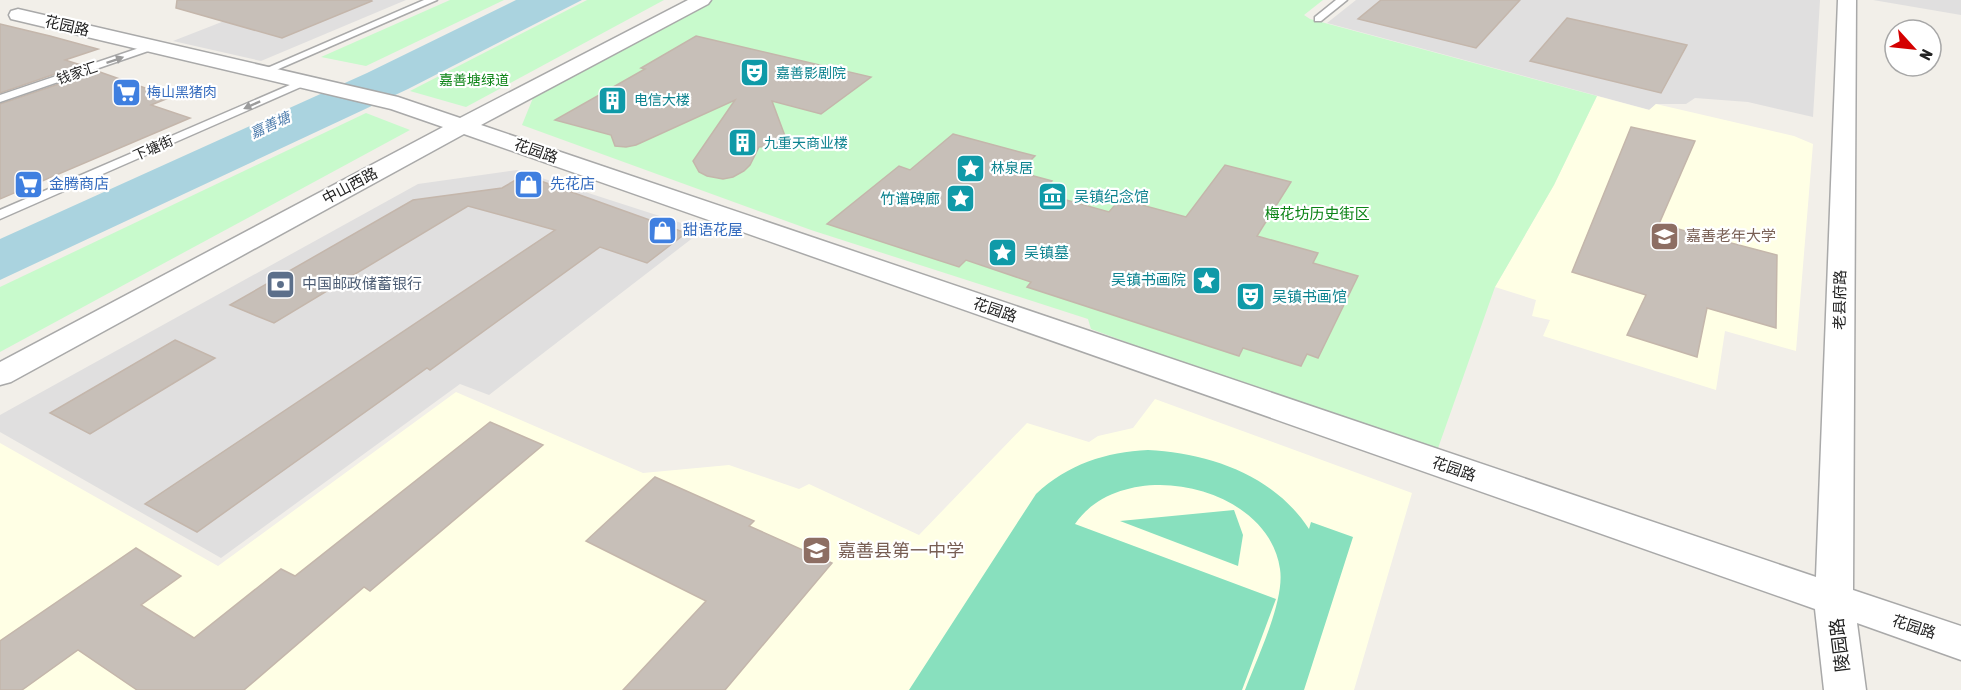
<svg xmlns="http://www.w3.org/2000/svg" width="1961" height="690" font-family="'Asap Condensed','Noto Sans SC',sans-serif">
  <rect width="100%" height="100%" fill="#f2efe9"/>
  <g fill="#e0dfdf">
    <polygon points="224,0 406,0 261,61 173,41 255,9"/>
    <polygon points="1356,0 1820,0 1813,117 1748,102 1695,98 1686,104 1656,104 1650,110 1327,23"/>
    <polygon points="1873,0 1961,0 1961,15"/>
    <polygon points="517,170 703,230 489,395 460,384 221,558 0,432 0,415 418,184"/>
  </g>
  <g fill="#ffffe5">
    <polygon points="1597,96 1649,110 1656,104 1794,136 1813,144 1796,351 1725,331 1716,390 1543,336 1550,320 1532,316 1536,300 1495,287 1554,185"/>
    <polygon points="456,392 643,473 729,465 799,489 809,484 919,535 1027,423 1089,442 1098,436 1133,428 1155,399 1412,493 1354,690 0,690 0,443 218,566"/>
  </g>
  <g fill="#c8facc">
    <polygon points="450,0 504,0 366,66 321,57"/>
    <polygon points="587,0 664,0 466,107 410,91"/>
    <polygon points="710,0 1323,0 1304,15 1310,19 1597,96 1554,185 1495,287 1437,451 1298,406 1091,329 1088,319 811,230 522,125 535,93"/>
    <polygon points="366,113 410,130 0,352 0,287"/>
  </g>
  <g fill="#88e0be">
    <path d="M 1148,450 C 1209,453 1274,475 1309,529 L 1311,522 L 1353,537 L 1304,690 L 1245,690 C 1257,658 1285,601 1280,569 C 1268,484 1123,454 1075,524 L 1276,599 L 1242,690 L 909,690 L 1036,494 C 1068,464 1106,452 1148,450 Z"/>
    <polygon points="1234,510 1243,535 1238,566 1120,521"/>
  </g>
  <polygon fill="#aad3df" points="516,0 582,0 408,89 0,280 0,239 367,73"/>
  <g fill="#c7bfb8" stroke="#c4b6ab" stroke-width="1.5">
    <polygon points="177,0 371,0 372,1 282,38 176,8"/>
    <polygon points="1381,0 1520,0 1476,48 1358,19"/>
    <polygon points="1567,18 1603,26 1687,45 1661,93 1530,61"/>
    <polygon points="0,24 50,36 98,49 65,60 81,65 0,93"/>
    <polygon points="696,36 871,77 821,114 772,101 788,144 759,147 750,165 744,171 733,177 723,179 707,176 699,172 693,161 735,100 636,145 626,147 615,146 611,135 555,120 645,69 641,68"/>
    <polygon points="97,71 171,97 151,105 190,118 0,199 0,104"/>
    <polygon points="1631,127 1695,141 1659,224 1777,255 1776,328 1707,308 1697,357 1627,335 1646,295 1572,272"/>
    <polygon points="953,134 1035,156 1019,172 1052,181 1041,193 1109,212 1120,199 1186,217 1225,165 1291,182 1257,236 1318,253 1313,263 1358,276 1318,358 1307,354 1301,366 1243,348 1239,356 1027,287 1031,282 966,260 959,267 827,224 899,166 910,170"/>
    <polygon points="524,175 686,233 647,263 600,247 430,370 427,368 197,532 145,504 555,230 468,206 274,323 230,305 413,200 502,188"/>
    <polygon points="175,340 215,358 90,434 50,413"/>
    <polygon points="490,422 543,445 370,591 364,587 244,690 137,690 78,650 22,690 0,690 0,641 136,548 181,576 141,605 194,638 281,569 295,576"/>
    <polygon points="655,477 754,521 749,526 832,563 725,690 623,690 706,601 586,541"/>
  </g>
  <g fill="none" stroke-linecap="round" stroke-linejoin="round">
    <defs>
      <g id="lane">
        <polygon points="424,0 437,0 267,74 258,72"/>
        <polygon points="1336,0 1347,0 1321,21 1315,21 1315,17"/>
        <polygon points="154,43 159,46 157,48 0,102 0,95"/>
        <polygon points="306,78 310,79 310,83 0,219 0,210"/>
      </g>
      <polygon id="street" points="688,0 711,0 708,4 481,125 1816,577 1838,0 1856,0 1853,590 1961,626 1961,660 1857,623 1866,690 1824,690 1815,609 464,134 11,382 0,385 0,362 443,127 391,109 11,19 9,15 11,11 18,9 398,97 460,118"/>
    </defs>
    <use href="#lane" stroke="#a9a9a9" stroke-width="3"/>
    <use href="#street" stroke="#a9a9a9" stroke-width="3"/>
    <use href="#lane" fill="#fff" fill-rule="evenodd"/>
    <use href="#street" fill="#fff" fill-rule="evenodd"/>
  </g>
  <defs><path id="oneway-solid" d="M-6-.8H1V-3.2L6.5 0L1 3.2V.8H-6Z" transform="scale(1.5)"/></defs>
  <g fill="#9c9c9c">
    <use href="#oneway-solid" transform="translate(115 60) rotate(-19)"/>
    <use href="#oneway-solid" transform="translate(252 105) rotate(156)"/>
  </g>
  <defs>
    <symbol id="theatre-square" viewBox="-11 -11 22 22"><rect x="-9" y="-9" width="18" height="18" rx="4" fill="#0f9aa8" stroke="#fff"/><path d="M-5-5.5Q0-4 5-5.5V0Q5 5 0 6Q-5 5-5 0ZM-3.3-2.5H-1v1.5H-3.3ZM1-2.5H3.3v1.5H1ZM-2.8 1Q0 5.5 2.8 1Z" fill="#fff"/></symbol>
    <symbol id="supermarket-square" viewBox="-11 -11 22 22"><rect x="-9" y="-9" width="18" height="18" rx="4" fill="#3f7fe0" stroke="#fff"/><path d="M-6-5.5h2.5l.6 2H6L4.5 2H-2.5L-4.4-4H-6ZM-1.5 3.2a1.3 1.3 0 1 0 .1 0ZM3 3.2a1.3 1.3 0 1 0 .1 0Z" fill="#fff"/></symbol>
    <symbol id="building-square" viewBox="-11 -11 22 22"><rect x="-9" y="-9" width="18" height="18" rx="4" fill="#0f9aa8" stroke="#fff"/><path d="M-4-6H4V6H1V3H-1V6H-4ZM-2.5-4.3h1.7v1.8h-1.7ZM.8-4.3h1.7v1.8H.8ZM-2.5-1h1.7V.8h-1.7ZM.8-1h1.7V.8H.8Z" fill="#fff"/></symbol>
    <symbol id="sight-square" viewBox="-11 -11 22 22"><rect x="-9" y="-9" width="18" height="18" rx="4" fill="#0f9aa8" stroke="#fff"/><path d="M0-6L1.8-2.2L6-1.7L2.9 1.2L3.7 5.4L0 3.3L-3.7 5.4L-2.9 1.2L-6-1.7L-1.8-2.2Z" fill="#fff"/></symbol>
    <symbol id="shop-square" viewBox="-11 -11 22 22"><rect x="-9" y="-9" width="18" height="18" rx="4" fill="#3f7fe0" stroke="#fff"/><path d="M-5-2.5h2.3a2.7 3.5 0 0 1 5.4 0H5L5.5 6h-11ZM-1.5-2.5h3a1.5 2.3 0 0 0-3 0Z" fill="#fff"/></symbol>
    <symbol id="museum-square" viewBox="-11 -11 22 22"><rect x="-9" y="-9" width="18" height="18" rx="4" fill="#0f9aa8" stroke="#fff"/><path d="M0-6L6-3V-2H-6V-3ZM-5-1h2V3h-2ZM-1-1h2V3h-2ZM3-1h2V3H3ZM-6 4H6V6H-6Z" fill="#fff"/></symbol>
    <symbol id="university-square" viewBox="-11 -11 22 22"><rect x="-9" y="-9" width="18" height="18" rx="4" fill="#8d6e63" stroke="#fff"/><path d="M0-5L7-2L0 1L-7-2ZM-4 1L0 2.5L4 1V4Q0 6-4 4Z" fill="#fff"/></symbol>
    <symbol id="bank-square" viewBox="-11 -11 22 22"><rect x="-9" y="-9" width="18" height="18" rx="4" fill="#5c6f8a" stroke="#fff"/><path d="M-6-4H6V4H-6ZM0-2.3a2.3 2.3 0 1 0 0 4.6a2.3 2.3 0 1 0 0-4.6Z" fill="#fff"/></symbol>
    <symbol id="school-square" viewBox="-11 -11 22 22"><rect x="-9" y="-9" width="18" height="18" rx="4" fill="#8d6e63" stroke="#fff"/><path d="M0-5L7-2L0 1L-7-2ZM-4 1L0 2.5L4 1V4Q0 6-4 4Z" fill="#fff"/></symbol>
  </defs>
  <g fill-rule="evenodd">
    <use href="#theatre-square" x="738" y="56" width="33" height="33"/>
    <use href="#supermarket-square" x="110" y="76" width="33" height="33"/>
    <use href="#building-square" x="596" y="84" width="33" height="33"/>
    <use href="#building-square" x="726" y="126" width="33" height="33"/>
    <use href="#sight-square" x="954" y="152" width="33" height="33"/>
    <use href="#supermarket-square" x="12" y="168" width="33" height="33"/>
    <use href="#shop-square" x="512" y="168" width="33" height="33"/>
    <use href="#museum-square" x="1036" y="180" width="33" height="33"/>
    <use href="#sight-square" x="944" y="182" width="33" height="33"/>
    <use href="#shop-square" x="646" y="214" width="33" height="33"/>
    <use href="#university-square" x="1648" y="220" width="33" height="33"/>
    <use href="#sight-square" x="986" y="236" width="33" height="33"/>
    <use href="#sight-square" x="1190" y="264" width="33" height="33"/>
    <use href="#bank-square" x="264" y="268" width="33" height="33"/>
    <use href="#theatre-square" x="1234" y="280" width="33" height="33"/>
    <use href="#school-square" x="800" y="534" width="33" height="33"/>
  </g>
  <g text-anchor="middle" stroke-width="4.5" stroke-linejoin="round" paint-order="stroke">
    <g font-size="14" fill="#222" stroke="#fff">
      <text transform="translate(77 73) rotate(-19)" y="5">钱家汇</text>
      <text transform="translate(153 148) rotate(-24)" y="5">下塘街</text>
    </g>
    <g font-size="14" fill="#0d838f" stroke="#fff" text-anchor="start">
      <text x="776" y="78">嘉善影剧院</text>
      <text x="634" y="105">电信大楼</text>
      <text x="764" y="148">九重天商业楼</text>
      <text x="991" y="173">林泉居</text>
    </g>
    <g font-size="14" fill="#0c8416" stroke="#fff">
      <text x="474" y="85">嘉善塘绿道</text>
    </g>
    <g font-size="14" fill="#366cbe" stroke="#fff" text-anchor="start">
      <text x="147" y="97">梅山黑猪肉</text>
    </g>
    <g font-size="14" font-style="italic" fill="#4a7aab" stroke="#fff">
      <text transform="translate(270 125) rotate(-25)" y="5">嘉善塘</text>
    </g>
    <g font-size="15" fill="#222" stroke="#fff">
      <text transform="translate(67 26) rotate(13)" y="5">花园路</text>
      <text transform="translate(536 151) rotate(19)" y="5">花园路</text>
      <text transform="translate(350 186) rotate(-28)" y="5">中山西路</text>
      <text transform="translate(1840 300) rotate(-89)" y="5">老县府路</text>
      <text transform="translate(995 310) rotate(19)" y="5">花园路</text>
      <text transform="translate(1454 469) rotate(19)" y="5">花园路</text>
      <text transform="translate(1914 627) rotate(18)" y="5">花园路</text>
    </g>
    <g font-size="15" fill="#366cbe" stroke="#fff" text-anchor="start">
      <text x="49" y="189">金腾商店</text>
      <text x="550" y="189">先花店</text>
      <text x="683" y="235">甜语花屋</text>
    </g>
    <g font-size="15" fill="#0d838f" stroke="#fff" text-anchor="start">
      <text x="1074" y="202">吴镇纪念馆</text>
      <text x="940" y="204" text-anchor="end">竹谱碑廊</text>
      <text x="1024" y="258">吴镇墓</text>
      <text x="1186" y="285" text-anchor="end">吴镇书画院</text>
      <text x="1272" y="302">吴镇书画馆</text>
    </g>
    <g font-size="15" fill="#0c8416" stroke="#fff">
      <text x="1317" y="219">梅花坊历史街区</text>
    </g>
    <g font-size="15" fill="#785e54" stroke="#fff" text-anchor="start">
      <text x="1686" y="241">嘉善老年大学</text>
    </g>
    <g font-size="15" fill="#4e5e75" stroke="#fff" text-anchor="start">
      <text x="302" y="289">中国邮政储蓄银行</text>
    </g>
    <g font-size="18" fill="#785e54" stroke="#fff" text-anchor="start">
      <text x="838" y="557">嘉善县第一中学</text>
    </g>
    <g font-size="18" fill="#222" stroke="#fff">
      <text transform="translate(1840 645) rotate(-97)" y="6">陵园路</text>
    </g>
  </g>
  <g transform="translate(1913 48) rotate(117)"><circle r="28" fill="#ffffff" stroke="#a7a7a7" stroke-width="1.5"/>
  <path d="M0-4.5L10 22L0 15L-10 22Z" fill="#d40000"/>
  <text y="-9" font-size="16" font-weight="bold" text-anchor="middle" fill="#222222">N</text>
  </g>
</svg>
